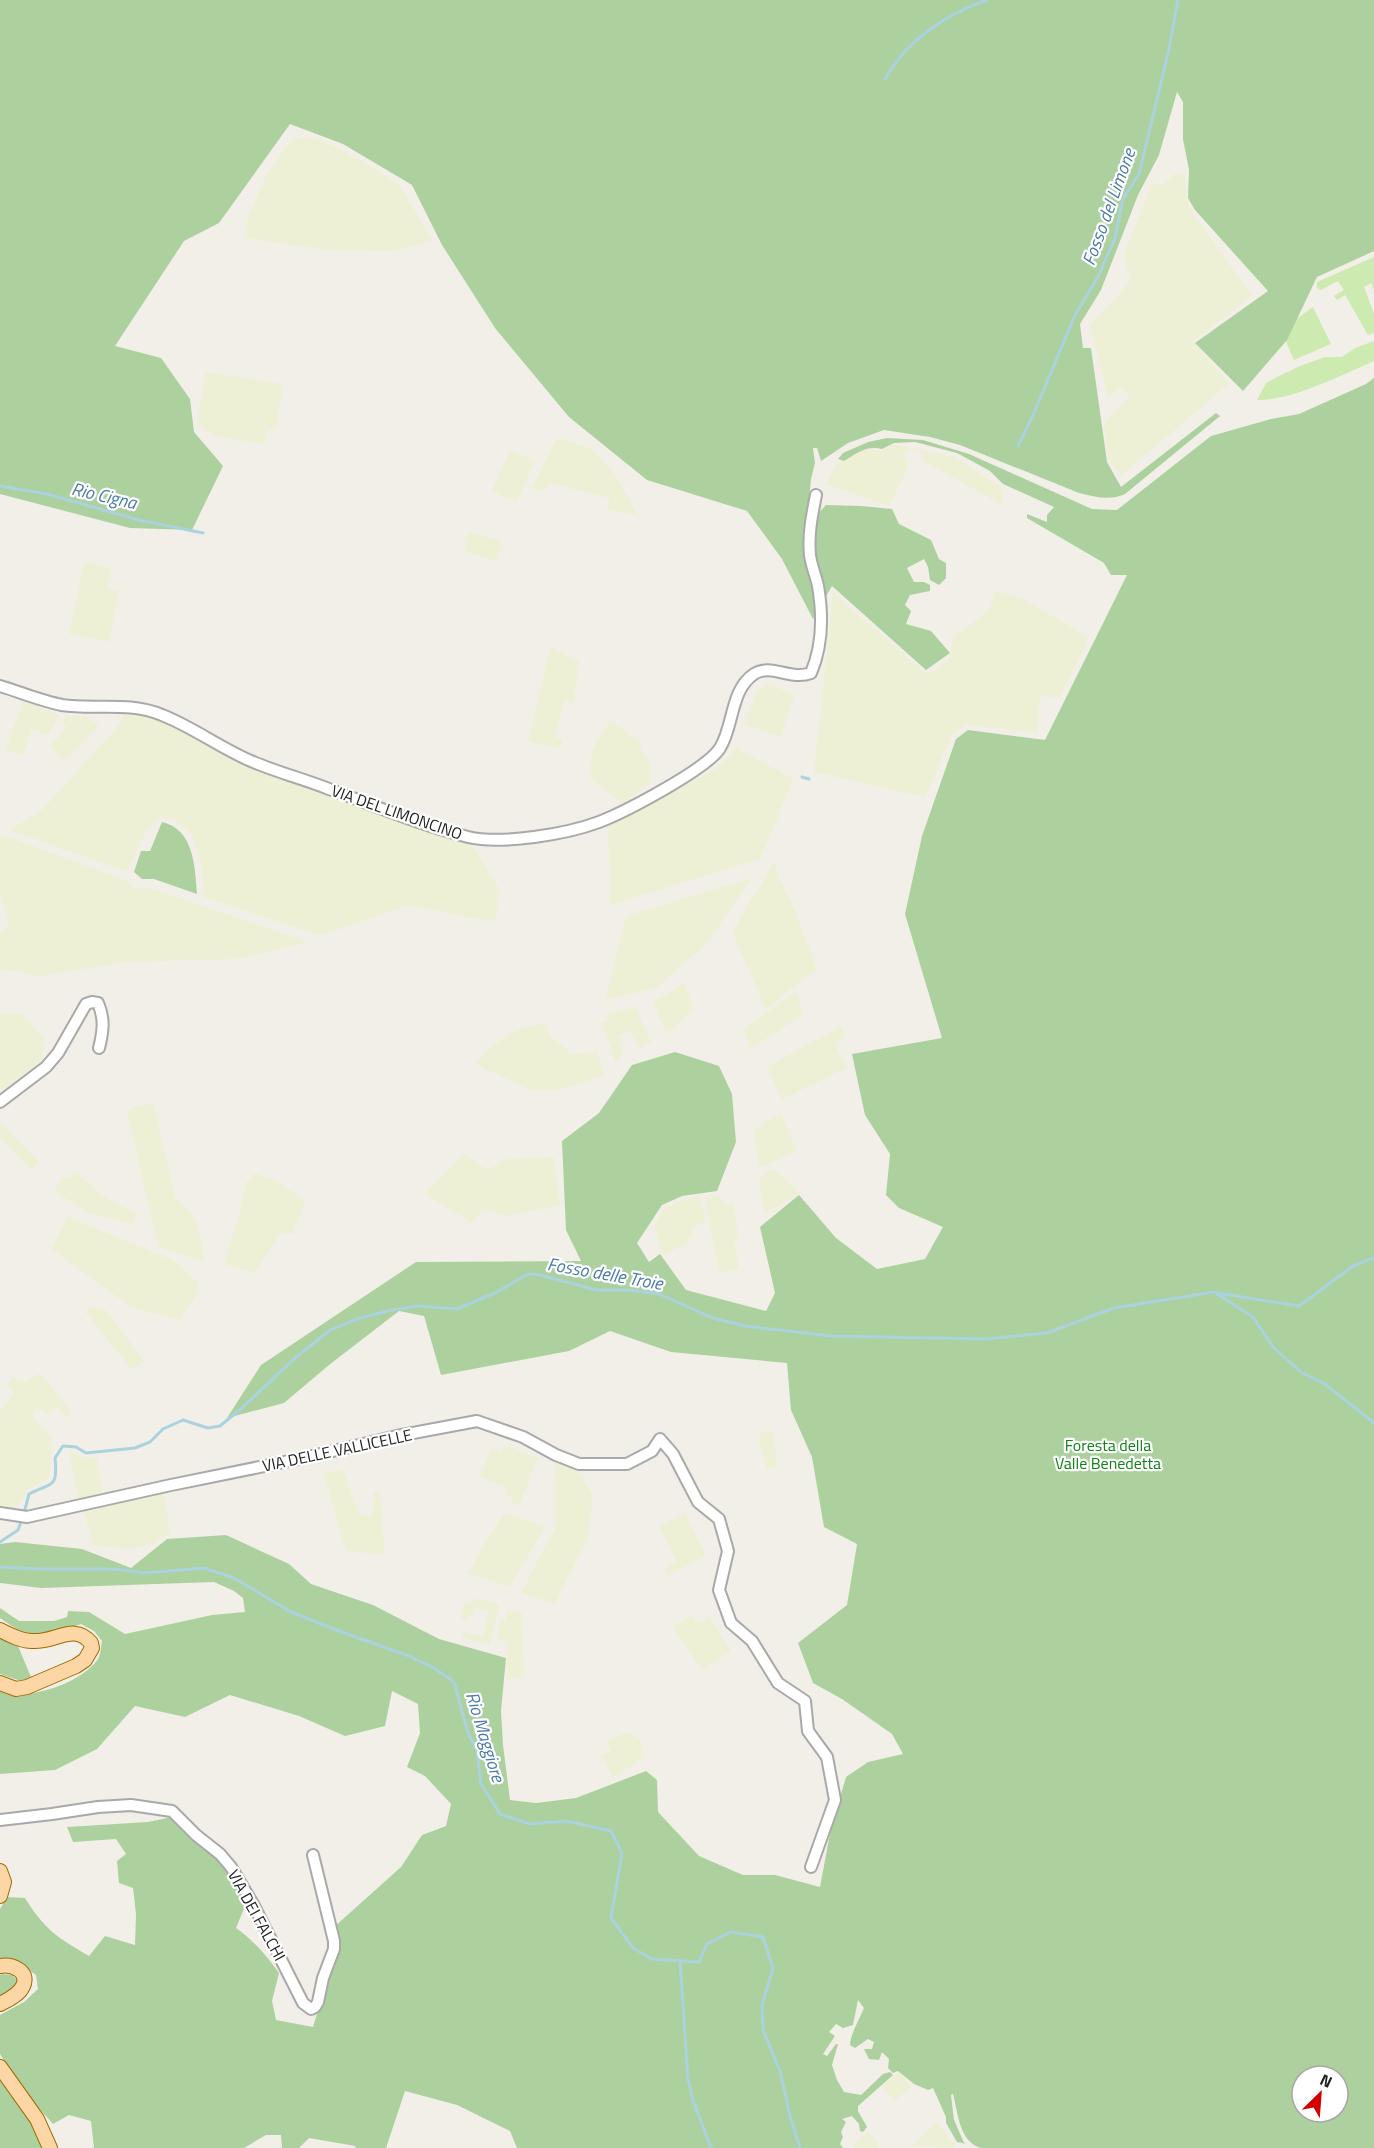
<svg xmlns="http://www.w3.org/2000/svg" width="1374" height="2148" font-family="'Titillium Web',sans-serif">
  <rect width="100%" height="100%" fill="#f2efe9"/>
  <g fill="#eef0d5">
    <polygon points="314,138 341,149 374,168 399,185 433,241 392,251 326,250 244,238 249,214 268,172 292,139"/>
    <polygon points="1174,174 1184,174 1188,206 1252,296 1193,341 1229,384 1121,475 1108,460 1104,424 1130,396 1121,387 1108,398 1090,325 1130,282 1124,254 1152,183 1164,184"/>
    <polygon points="206,372 283,384 276,431 267,429 264,444 214,436 197,424"/>
    <polygon points="562,439 592,449 616,476 638,515 608,510 609,498 549,483 546,490 531,489 555,440"/>
    <polygon points="892,444 955,457 1002,488 1004,506 923,461 922,453 910,449 905,454 908,467 889,506 826,484 836,464 861,449 882,451"/>
    <polygon points="510,450 535,461 517,502 492,491"/>
    <polygon points="470,532 502,542 496,561 464,551"/>
    <polygon points="84,562 111,568 107,588 119,591 109,642 69,634"/>
    <polygon points="995,590 1023,599 1087,636 1087,645 1059,698 1040,696 1038,733 966,725 953,734 925,797 814,772 833,593 927,674 949,660 953,638 989,610"/>
    <polygon points="550,647 579,662 574,702 565,700 555,737 563,739 560,748 528,742"/>
    <polygon points="767,683 795,695 781,737 745,724 757,691"/>
    <polygon points="24,701 59,715 48,735 32,729 22,756 5,749"/>
    <polygon points="124,714 143,714 168,723 204,741 246,767 292,780 413,826 449,836 473,846 500,890 495,920 487,921 409,905 320,936 204,897 201,863 191,834 174,820 159,817 146,831 127,872 10,830 43,809 120,724"/>
    <polygon points="66,716 85,716 99,725 64,760 50,747 67,727 62,723"/>
    <polygon points="610,721 642,743 640,750 650,761 650,783 623,804 590,778 592,749"/>
    <polygon points="736,748 794,779 760,859 610,905 608,827 714,770"/>
    <polygon points="3,835 125,880 135,888 150,888 308,942 237,959 128,962 34,977 22,972 0,970 0,932 9,926 0,893 0,837"/>
    <polygon points="775,860 778,876 795,910 817,969 766,1009 732,932"/>
    <polygon points="752,878 707,943 656,988 605,1000 626,916"/>
    <polygon points="684,982 694,1010 666,1034 652,1001 668,994"/>
    <polygon points="795,992 804,1014 750,1049 743,1030"/>
    <polygon points="635,1007 651,1042 639,1049 630,1031 618,1036 624,1055 615,1061 602,1023 608,1021 607,1014"/>
    <polygon points="0,1014 21,1014 45,1039 41,1061 0,1091"/>
    <polygon points="546,1023 550,1036 572,1054 597,1051 605,1076 559,1090 530,1090 475,1064 489,1048 508,1035 522,1028"/>
    <polygon points="841,1026 845,1037 835,1043 847,1068 782,1099 767,1067"/>
    <polygon points="154,1104 175,1196 196,1219 205,1262 158,1247 127,1112 135,1106"/>
    <polygon points="781,1114 797,1151 759,1168 754,1132 762,1123"/>
    <polygon points="1,1122 39,1162 31,1170 0,1137"/>
    <polygon points="464,1153 487,1170 507,1159 554,1157 560,1205 505,1216 484,1209 472,1223 425,1194"/>
    <polygon points="773,1169 800,1193 764,1214 759,1177"/>
    <polygon points="74,1172 104,1196 136,1214 133,1224 89,1213 54,1191 63,1176 70,1179"/>
    <polygon points="255,1173 275,1180 306,1201 293,1234 281,1233 254,1273 224,1264 239,1214 246,1182"/>
    <polygon points="716,1194 726,1204 733,1203 739,1239 734,1241 739,1269 719,1273 705,1197"/>
    <polygon points="699,1196 706,1221 691,1228 695,1236 687,1238 689,1243 662,1255 654,1225 665,1206"/>
    <polygon points="68,1217 177,1262 199,1284 195,1298 179,1320 131,1307 51,1249"/>
    <polygon points="92,1307 106,1310 144,1361 132,1370 85,1312"/>
    <polygon points="40,1373 72,1412 69,1418 57,1408 48,1414 35,1408 33,1418 52,1437 50,1477 28,1489 24,1499 12,1508 0,1506 0,1411 14,1394 7,1385 13,1377 25,1382"/>
    <polygon points="763,1431 773,1431 777,1466 767,1469 758,1439"/>
    <polygon points="504,1444 538,1458 519,1505 511,1502 513,1497 505,1493 507,1487 480,1477 492,1449 501,1453"/>
    <polygon points="69,1451 85,1457 97,1459 103,1493 78,1499"/>
    <polygon points="555,1460 575,1467 593,1495 588,1539 555,1604 521,1593 556,1526"/>
    <polygon points="343,1470 359,1515 372,1517 374,1492 380,1492 385,1555 346,1551 323,1473"/>
    <polygon points="164,1494 170,1533 150,1545 130,1549 93,1545 84,1512"/>
    <polygon points="504,1513 545,1526 510,1587 467,1573"/>
    <polygon points="685,1513 706,1556 668,1575 665,1567 676,1561 659,1526"/>
    <polygon points="474,1598 499,1604 490,1645 462,1638 463,1632 483,1636 489,1611 475,1608 473,1616 470,1615 469,1620 460,1618 464,1602 472,1604"/>
    <polygon points="508,1609 522,1613 524,1679 507,1678 508,1640 498,1639 499,1621 505,1621"/>
    <polygon points="692,1615 698,1624 709,1617 731,1651 702,1670 673,1627"/>
    <polygon points="627,1732 640,1739 644,1757 613,1778 601,1756 611,1752 606,1742"/>
    <polygon points="899,2072 912,2087 894,2101 882,2086"/>
    <polygon points="937,2122 955,2145 954,2148 912,2146"/>
    <polygon points="868,2131 881,2146 877,2148 853,2148 852,2146"/>
  </g>
  <g fill="#cdebb0">
    <polygon points="1374,257 1374,291 1371,283 1364,287 1374,314 1374,333 1368,335 1345,295 1337,300 1334,296 1344,290 1338,281 1321,290 1317,288 1317,282"/>
    <polygon points="1313,307 1331,344 1294,360 1281,330"/>
    <path d="M 1374,341 L 1374,361 C 1342,375 1291,401 1257,400 L 1266,383 L 1279,376 L 1300,366 L 1325,357 L 1342,357 L 1355,348 Z"/>
  </g>
  <g fill="#add19e" fill-rule="evenodd">
    <path d="M 0,0 L 1374,0 L 1374,251 L 1317,277 L 1287,340 L 1243,391 L 1195,343 L 1268,291 L 1195,210 L 1188,198 L 1189,170 L 1183,139 L 1183,102 L 1177,92 L 1159,155 L 1138,195 L 1101,290 L 1080,324 L 1083,348 L 1091,348 L 1107,462 L 1121,487 L 1216,413 L 1220,416 L 1125,494 C 1110,501 1095,497 1079,493 L 960,445 L 930,437 L 884,430 L 848,443 L 821,461 L 817,448 L 813,448 L 815,463 L 811,479 L 807,525 L 826,505 L 861,506 L 892,509 L 899,524 L 931,540 L 939,559 L 946,563 L 946,578 L 939,585 L 930,580 L 928,567 L 924,559 L 907,568 L 914,582 L 924,582 L 930,585 L 930,591 L 910,595 L 905,605 L 911,611 L 906,624 L 931,631 L 950,653 L 926,670 L 832,586 L 813,619 L 782,559 L 747,511 L 647,480 L 569,417 L 495,328 L 442,245 L 412,185 L 343,144 L 290,124 L 219,223 L 184,241 L 115,346 L 161,358 L 190,399 L 194,432 L 223,466 L 192,530 L 130,528 L 0,494 Z"/>
    <path d="M 1374,378 L 1374,2148 L 981,2148 C 959,2142 958,2112 953,2094 L 951,2095 L 954,2120 L 965,2145 L 963,2143 L 957,2142 L 946,2123 L 946,2117 L 933,2088 L 928,2090 L 914,2084 L 898,2071 L 893,2073 L 888,2068 L 889,2059 L 882,2052 L 879,2060 L 869,2059 L 864,2049 L 872,2049 L 874,2042 L 868,2039 L 855,2048 L 850,2045 C 850,2035 860,2018 864,2008 L 858,2000 L 853,2025 L 843,2028 L 836,2024 L 829,2032 L 835,2036 L 823,2054 L 827,2056 L 836,2044 L 838,2044 L 832,2065 L 837,2080 L 844,2092 L 861,2095 L 883,2074 L 890,2072 L 893,2075 L 858,2106 L 858,2111 L 867,2127 L 863,2132 L 860,2131 L 859,2124 L 852,2116 L 842,2119 L 846,2122 L 841,2132 L 843,2137 L 840,2144 L 843,2148 L 517,2148 L 510,2131 L 457,2105 L 405,2091 L 386,2148 L 356,2148 L 355,2146 L 309,2138 L 299,2148 L 282,2148 L 281,2135 L 266,2135 L 244,2148 L 94,2148 L 91,2121 L 69,2115 L 53,2124 L 22,2089 L 0,2054 L 0,2015 L 24,2002 L 38,1989 L 36,1975 L 16,1961 L 0,1963 L 0,1909 L 7,1897 L 25,1898 C 44,1929 58,1938 89,1956 L 105,1936 L 135,1945 L 136,1914 L 133,1888 L 119,1883 L 117,1861 L 126,1854 L 116,1839 L 73,1842 L 67,1827 L 148,1822 L 181,1815 L 236,1874 L 245,1906 L 236,1928 C 254,1941 266,1955 279,1973 L 272,2001 L 276,2020 L 313,2027 L 335,1955 L 333,1928 L 401,1867 L 422,1835 L 446,1826 L 451,1804 L 425,1776 L 407,1767 L 420,1733 L 418,1704 L 392,1691 L 385,1726 L 345,1736 L 299,1716 L 230,1695 L 185,1717 L 135,1706 L 97,1749 L 55,1770 L 0,1774 L 0,1689 C 26,1703 82,1683 98,1659 C 101,1654 101,1646 102,1641 L 94,1631 L 81,1624 C 46,1636 31,1641 0,1618 L 0,1608 L 19,1621 L 54,1621 L 67,1617 L 68,1611 L 89,1612 L 125,1634 L 212,1615 L 245,1612 L 243,1598 L 234,1591 L 214,1582 L 41,1588 L 0,1583 L 0,1544 L 15,1542 L 82,1549 L 131,1568 L 167,1539 L 226,1535 L 289,1564 L 311,1584 L 373,1605 L 439,1639 L 506,1658 L 501,1711 L 503,1745 L 510,1800 L 536,1803 L 576,1798 L 646,1771 L 657,1780 L 658,1812 L 699,1856 L 743,1875 L 775,1875 L 820,1887 L 831,1828 L 846,1777 L 868,1762 L 903,1754 L 892,1734 L 842,1699 L 813,1683 L 798,1643 L 847,1605 L 857,1544 L 824,1527 L 812,1457 L 791,1410 L 787,1363 L 671,1352 L 610,1331 L 569,1351 L 441,1375 L 424,1316 L 399,1311 L 329,1365 L 284,1403 L 227,1418 L 261,1365 L 416,1262 L 581,1261 L 566,1230 L 562,1141 L 599,1113 L 632,1065 L 675,1052 L 719,1066 L 732,1094 L 736,1142 L 717,1191 L 682,1196 L 662,1205 L 637,1243 L 649,1262 L 660,1254 L 686,1290 L 766,1311 L 775,1293 L 760,1227 L 799,1195 L 836,1238 L 877,1269 L 925,1259 L 943,1227 L 899,1208 L 886,1195 L 890,1154 L 865,1115 L 852,1054 L 942,1038 L 905,914 L 922,836 L 956,739 L 968,730 L 1045,740 L 1127,575 L 1111,575 L 1104,563 L 1027,518 L 1027,514 L 1047,522 L 1047,515 L 1054,507 L 1003,484 L 990,471 L 957,453 L 915,442 L 894,443 L 882,449 C 867,445 857,453 844,461 L 838,459 L 843,453 L 868,442 L 887,438 L 923,440 L 969,454 L 1092,509 L 1117,510 L 1211,436 L 1271,419 L 1299,414 L 1366,384 ZM 1302,2076 L 1338,2076 L 1338,2112 L 1302,2112 Z"/>
    <path d="M 162,822 C 194,829 195,867 197,894 L 154,879 L 142,879 L 134,872 L 141,851 L 150,851 Z"/>
    <polygon points="0,1634 18,1646 31,1677 27,1683 0,1674"/>
    <polygon points="2,1974 12,1975 17,1980 13,1993 0,1999 0,1975"/>
    <polygon points="0,2080 23,2107 45,2142 44,2148 0,2148"/>
  </g>
  <g fill="none" stroke-linecap="round" stroke-linejoin="round">
    <g stroke="#aad3df" stroke-width="3">
      <path d="M 885,79 C 906,41 946,14 987,0"/>
      <polyline points="1018,446 1034,413 1075,315 1099,275 1115,238 1123,199 1139,174 1169,49 1178,0"/>
      <polyline points="0,486 47,494 139,520 203,533"/>
      <polyline points="802,777 809,779"/>
      <polyline points="1217,1293 1299,1306 1353,1266 1374,1258"/>
      <path d="M 24,1513 L 29,1494 C 53,1482 58,1488 55,1458 L 63,1446 L 76,1447 L 86,1453 L 135,1448 L 150,1442 L 163,1429 L 183,1420 L 208,1428 L 220,1426 L 242,1408 L 295,1358 L 330,1330 L 360,1318 L 392,1310 L 418,1306 L 457,1309 L 497,1292 L 528,1274 L 540,1275 L 596,1290 L 628,1290 L 659,1294 L 713,1318 L 745,1326 L 831,1336 L 985,1339 L 1047,1333 L 1114,1308 L 1214,1292 L 1253,1317 L 1273,1347 L 1302,1373 L 1325,1384 L 1374,1423"/>
      <polyline points="0,1542 18,1530 22,1519"/>
      <polyline points="0,1567 41,1569 115,1569 144,1573 204,1568 234,1578 291,1612 339,1631 409,1656 434,1668 454,1682 468,1733 477,1750 481,1784 500,1814 530,1824 566,1821 611,1831 622,1853 611,1918 633,1948 652,1959 699,1962 707,1944 731,1932 763,1937 773,1968 762,2005 763,2030 780,2071 790,2116 800,2148"/>
      <polyline points="680,1961 688,2079 693,2100 711,2148"/>
    </g>
    <defs>
      <g id="minor">
        <path d="M 0,686 C 20,692 41,701 62,705 C 95,710 129,701 162,715 C 193,727 220,748 251,761 C 276,772 304,779 329,789 C 375,806 421,825 468,837 C 502,845 567,834 599,822 C 625,812 707,769 720,748 C 734,726 730,690 754,674 C 771,663 791,681 811,673 C 822,647 823,615 818,586 C 816,576 811,565 810,555 C 808,534 812,515 816,495"/>
        <path d="M 0,1102 L 46,1067 L 58,1053 L 86,1004 L 92,1002 L 98,1003 C 105,1019 103,1032 99,1048"/>
        <polyline points="0,1513 27,1517 171,1485 299,1459 397,1436 477,1421 523,1437 556,1455 579,1464 627,1464 652,1451 660,1439 673,1454 698,1502 719,1519 728,1551 719,1590 731,1623 752,1641 778,1683 805,1701 808,1731 827,1757 835,1800 811,1867"/>
        <polyline points="0,1820 52,1814 98,1807 131,1805 172,1811 196,1835 220,1854 231,1867 253,1904 303,2003 311,2009 315,2007 318,2002 323,1978 334,1949 334,1941 313,1855"/>
      </g>
      <g id="major">
        <path d="M 0,1630 C 10,1635 21,1641 32,1641 C 55,1643 74,1622 91,1643 L 92,1648 L 85,1660 L 76,1666 L 27,1687 L 16,1689 L 0,1683"/>
        <polyline points="0,1871 4,1882 0,1896"/>
        <path d="M 0,1966 C 12,1964 30,1971 23,1986 C 19,1995 8,2000 0,2004"/>
        <polyline points="0,2067 37,2119 50,2148"/>
      </g>
    </defs>
    <use href="#minor" stroke="#a9a9a9" stroke-width="14"/>
    <use href="#major" stroke="#a06b00" stroke-width="16"/>
    <use href="#minor" stroke="#fff" stroke-width="10"/>
    <use href="#major" stroke="#fcd6a4" stroke-width="14"/>
  </g>
  <g text-anchor="middle" stroke-width="4.5" stroke-linejoin="round" paint-order="stroke">
    <g font-size="16" fill="#222" stroke="#fff">
      <text transform="translate(397 812) rotate(19)" y="6">VIA DEL LIMONCINO</text>
      <text transform="translate(337 1450) rotate(-12)" y="6">VIA DELLE VALLICELLE</text>
      <text transform="translate(257 1915) rotate(61)" y="6">VIA DEI FALCHI</text>
    </g>
    <g font-size="16" fill="#0c8416" stroke="#fff">
      <text x="1108" y="1451">Foresta della<tspan x="1108" dy="18">Valle Benedetta</tspan></text>
    </g>
    <g font-size="18" font-style="italic" fill="#4a7aab" stroke="#fff">
      <text transform="translate(1109 207) rotate(-70)" y="6">Fosso del Limone</text>
      <text transform="translate(104 496) rotate(13)" y="6">Rio Cigna</text>
      <text transform="translate(605 1274) rotate(10)" y="6">Fosso delle Troie</text>
      <text transform="translate(485 1737) rotate(73)" y="6">Rio Maggiore</text>
    </g>
  </g>
  <g transform="translate(1320 2094) rotate(25)"><circle r="28" fill="#ffffff" stroke="#a7a7a7" stroke-width="1.5"/>
  <path d="M0-4.5L10 22L0 15L-10 22Z" fill="#d40000"/>
  <text y="-9" font-size="16" font-weight="bold" text-anchor="middle" fill="#222222">N</text>
  </g>
</svg>
